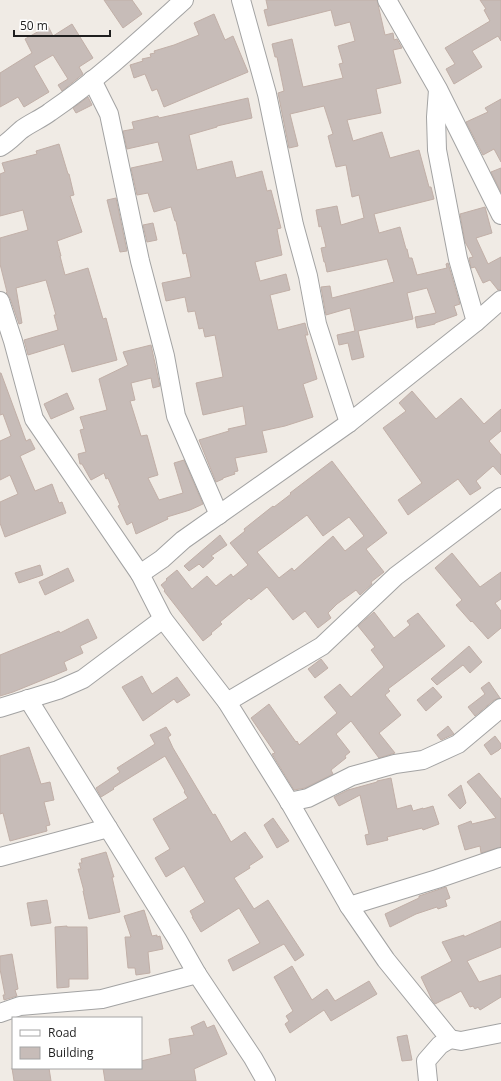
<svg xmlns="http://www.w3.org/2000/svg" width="501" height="1081" font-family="'Open Sans',sans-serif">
  <rect width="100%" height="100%" fill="#f0ebe5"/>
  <g fill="#c7bcb8" stroke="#c1afa7" fill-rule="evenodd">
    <polygon points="104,0 132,0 142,14 123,28"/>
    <polygon points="266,0 377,0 385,35 393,33 394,40 397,39 402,48 393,50 401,83 376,89 381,113 347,120 353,141 382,132 390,158 419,150 429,187 431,187 434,199 374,214 379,233 400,227 406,249 407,249 409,258 412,258 417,275 447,268 446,264 448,263 460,304 454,306 457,315 435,323 435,324 417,328 415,317 436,313 427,288 407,293 413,319 358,331 364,357 352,360 348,343 339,345 337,335 355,331 350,308 326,315 321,287 330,286 332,298 394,282 387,259 327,272 325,262 324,262 321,248 326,247 321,226 319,227 316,210 337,206 341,225 364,218 359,195 352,197 346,165 336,167 328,136 333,134 324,106 290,114 298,146 289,148 278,93 284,91 277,57 275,57 272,44 292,39 303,87 343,78 339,64 343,63 338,46 355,41 350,22 335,26 331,10 268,26 264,10 268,9"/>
    <polygon points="480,0 501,0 501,41 498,36 472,51 482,67 454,84 446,69 455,64 445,48 490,21 484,10 486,9"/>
    <polygon points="214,14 225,40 233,36 248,72 164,107 157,89 152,91 145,74 134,78 130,65 143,61 142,59 151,57 150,54 155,53 154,51 174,45 199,35 194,23"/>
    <polygon points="72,24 93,58 79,67 83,74 62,91 58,85 68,79 53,55 34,66 49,92 24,107 18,97 0,107 0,73 32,53 25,39 48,26 53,36"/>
    <polygon points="88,97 92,105 76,113 73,108"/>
    <polygon points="248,98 252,118 217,126 217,127 189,135 197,170 232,161 236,178 262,171 267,191 271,190 281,228 277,229 282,255 255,262 260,281 286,274 290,290 270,295 278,330 305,323 308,335 305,335 317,379 303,384 313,417 285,426 262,431 267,452 235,458 238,471 234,472 235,474 223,478 223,479 216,482 199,440 229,431 228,429 246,425 243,406 203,415 196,383 223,377 215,335 205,337 203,328 199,329 195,311 188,312 185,297 166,301 162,283 191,277 186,253 183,254 176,221 175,221 171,207 154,212 148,193 137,195 131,168 163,161 158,142 127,149 123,131 134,129 132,122 158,116 159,118"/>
    <polygon points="501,99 501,162 494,149 483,155 466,122 488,112 485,108"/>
    <polygon points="59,144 68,174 69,174 74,195 70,196 82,232 57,241 61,256 60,256 65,275 88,268 103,319 106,318 117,360 72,372 64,344 28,355 24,340 58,330 54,315 56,315 46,280 16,288 22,323 19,324 10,298 6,293 7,292 0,264 0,238 28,230 23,210 0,216 0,174 5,172 2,163 37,154 36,151"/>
    <polygon points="501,168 501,192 491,172"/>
    <polygon points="116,198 127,251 120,252 107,200"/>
    <polygon points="485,207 492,233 476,238 488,264 501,257 501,290 498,290 490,280 483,283 475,267 471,268 469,258 473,257 465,242 460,214"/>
    <polygon points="153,223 157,240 147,242 143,225"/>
    <polygon points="151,345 160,386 153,388 151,378 131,383 135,400 130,401 141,436 147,435 158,475 148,478 159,500 183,493 174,463 184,460 203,504 190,510 167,517 168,519 136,534 132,522 127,525 118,506 120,505 108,478 106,479 104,473 91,480 82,464 80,464 78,454 86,452 80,430 84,429 80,417 107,410 99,379 128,365 123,352"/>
    <polygon points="0,373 1,373 26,441 30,439 35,449 20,456 35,491 52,484 59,503 62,502 66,513 5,537 0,523 0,502 18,494 10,475 0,480 0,441 11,436 3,414 0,415"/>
    <polygon points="412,391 436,419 461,398 484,424 501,409 501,431 489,441 501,455 501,475 493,466 476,481 481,488 470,495 458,479 408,515 398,500 422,483 383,428 406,411 399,403"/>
    <polygon points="67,393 74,409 51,419 44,404"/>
    <path d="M 332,461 L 387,533 L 366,549 L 384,572 L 371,582 L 372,584 L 360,595 L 356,590 L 337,604 L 328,613 L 331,618 L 318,628 L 305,611 L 293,620 L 267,587 L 251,600 L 249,598 L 220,622 L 222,624 L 211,633 L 212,634 L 203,641 L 164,591 L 165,590 L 161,585 L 167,580 L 166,579 L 177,570 L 192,589 L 207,576 L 216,586 L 231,574 L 233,577 L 248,565 L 230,543 L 245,531 L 244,529 L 273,506 L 274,507 L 291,494 L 290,493 ZM 307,515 L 323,536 L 349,517 L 364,536 L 345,551 L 333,536 L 294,571 L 292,568 L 279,578 L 257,552 Z"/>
    <polygon points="220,535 227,545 211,556 214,558 203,568 199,564 189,571 184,566"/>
    <polygon points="452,553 480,587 501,572 501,599 495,603 501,611 501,628 488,639 472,621 471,622 456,605 462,600 435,568"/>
    <polygon points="40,565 43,575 19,583 15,573"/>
    <polygon points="68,568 74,581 45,595 39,582"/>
    <polygon points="374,612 394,638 410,625 407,621 418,613 445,646 388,689 390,691 385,695 401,715 379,733 395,753 379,758 351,721 336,734 350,752 345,756 346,758 331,770 333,774 305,788 294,790 272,754 275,753 251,718 269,704 296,742 297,741 299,745 337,713 324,697 340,684 351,697 384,667 371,650 375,647 358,626"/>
    <polygon points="88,619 97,638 80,646 83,653 64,662 67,670 13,692 0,696 0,655 42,638 59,631 60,633"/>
    <polygon points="469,646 482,662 470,673 463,665 437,685 431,679"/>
    <polygon points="321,659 328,668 315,678 308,669"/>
    <polygon points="142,676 152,694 177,677 190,695 177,703 174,699 143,721 122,687"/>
    <polygon points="489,682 500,698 494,700 475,716 468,707 485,694 481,688"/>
    <polygon points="433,687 442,697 426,711 417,700"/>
    <polygon points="448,726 454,734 441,740 437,735"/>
    <polygon points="166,727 171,735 168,737 173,748 213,815 215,814 231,842 245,832 263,857 249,866 250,868 234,878 254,909 268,900 304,955 295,961 284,944 233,971 228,960 260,943 239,908 201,932 192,917 193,917 190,911 205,902 184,866 166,877 155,858 170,849 153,819 188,798 184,792 185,791 165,756 113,788 114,789 101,797 96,788 120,772 117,768 155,744 150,735"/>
    <polygon points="495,736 501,744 501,748 499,750 491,755 484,745"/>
    <polygon points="29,747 41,784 50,782 54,800 44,802 50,825 46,826 47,831 10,841 3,813 0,814 0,756"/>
    <polygon points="479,773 501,799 501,847 481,853 480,846 465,850 458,826 471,821 472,824 496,818 467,782"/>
    <polygon points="391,778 397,809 411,805 413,811 423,808 423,809 433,806 439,824 423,830 422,828 387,837 388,840 367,845 365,835 369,834 360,795 339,806 334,797 348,790 377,782 377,781"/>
    <polygon points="461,785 466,803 460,809 448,795"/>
    <polygon points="273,818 289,841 277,848 264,825"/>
    <polygon points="106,852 114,877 112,877 120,912 89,919 83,891 84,891 78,869 81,869 79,863 82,863 81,859"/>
    <polygon points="446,887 450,898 445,900 447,906 438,909 437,907 416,914 390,927 385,914 419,898 419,896"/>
    <polygon points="47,900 51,923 31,926 27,903"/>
    <polygon points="144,910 152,936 157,935 157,937 160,936 163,949 148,952 150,973 136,975 135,968 128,968 125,937 131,937 124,916"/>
    <polygon points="501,921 501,947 467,961 479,982 501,975 501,997 480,1010 478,1007 475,1009 473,1006 470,1007 461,991 448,998 447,998 435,1004 432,1000 421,977 452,961 442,942 464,935 464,937"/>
    <polygon points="67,926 67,927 87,927 88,979 69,979 69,987 57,988 55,927"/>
    <polygon points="12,954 18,989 15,990 17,996 4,1000 3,995 5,995 0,969 0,956"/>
    <polygon points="292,966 312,1000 327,989 335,1001 369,981 377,994 331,1021 324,1010 290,1033 285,1024 289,1021 286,1016 293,1011 274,977"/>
    <polygon points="204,1021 207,1028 214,1025 227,1054 194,1069 196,1081 105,1081 103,1068 141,1068 141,1061 171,1054 169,1039 194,1035 191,1027"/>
    <polygon points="407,1035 412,1060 402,1061 397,1037"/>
    <polygon points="12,1068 49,1068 51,1081 14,1081"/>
  </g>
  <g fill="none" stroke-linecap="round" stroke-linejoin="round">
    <defs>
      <g id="minor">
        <polyline points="241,0 267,94 294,225 308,276 317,324 349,423"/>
        <polyline points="387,0 438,89 501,215"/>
        <polyline points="92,80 109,114 140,261 165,356 176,416 219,515"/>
        <polyline points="438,90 436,117 437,150 458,259 476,322"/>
        <path d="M 0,147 C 8,143 14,136 21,130 C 30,123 41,119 50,112 C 98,79 141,39 184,0"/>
        <polyline points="0,301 13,341 34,419 140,574 163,619 227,702 290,803 349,906 386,960 450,1039 440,1045 426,1061 428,1081"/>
        <polyline points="140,574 162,559 183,540 349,423 476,322 501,300"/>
        <polyline points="28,699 177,939 197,974 253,1058 266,1081"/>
        <polyline points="227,702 322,646 396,576 501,497"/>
        <polyline points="0,708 58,690 83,679 163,619"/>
        <polyline points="289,802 308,798 352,776 395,764 423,760 458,744 501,708"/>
        <polyline points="0,857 108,828"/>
        <polyline points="349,906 437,879 501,857"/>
        <polyline points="0,1013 20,1006 102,999 197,974"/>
        <polyline points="450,1039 461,1041 501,1033"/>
      </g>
    </defs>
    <use href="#minor" stroke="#a3a3a3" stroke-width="20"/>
    <use href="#minor" stroke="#fff" stroke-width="18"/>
  </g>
  <rect x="12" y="1017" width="130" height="52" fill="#ffffff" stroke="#a5a5a5"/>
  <rect x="20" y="1030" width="20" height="6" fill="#ffffff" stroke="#a5a5a5"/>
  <text x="48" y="1037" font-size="12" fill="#1f1f1f">Road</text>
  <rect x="20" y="1047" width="20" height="12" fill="#c7bcb8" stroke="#a5a5a5"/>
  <text x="48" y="1057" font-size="12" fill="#1f1f1f">Building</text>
  <path d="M14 30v6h96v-6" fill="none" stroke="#1f1f1f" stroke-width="2"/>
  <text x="20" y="30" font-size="12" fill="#1f1f1f" stroke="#ffffff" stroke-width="3" paint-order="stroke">50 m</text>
</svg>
